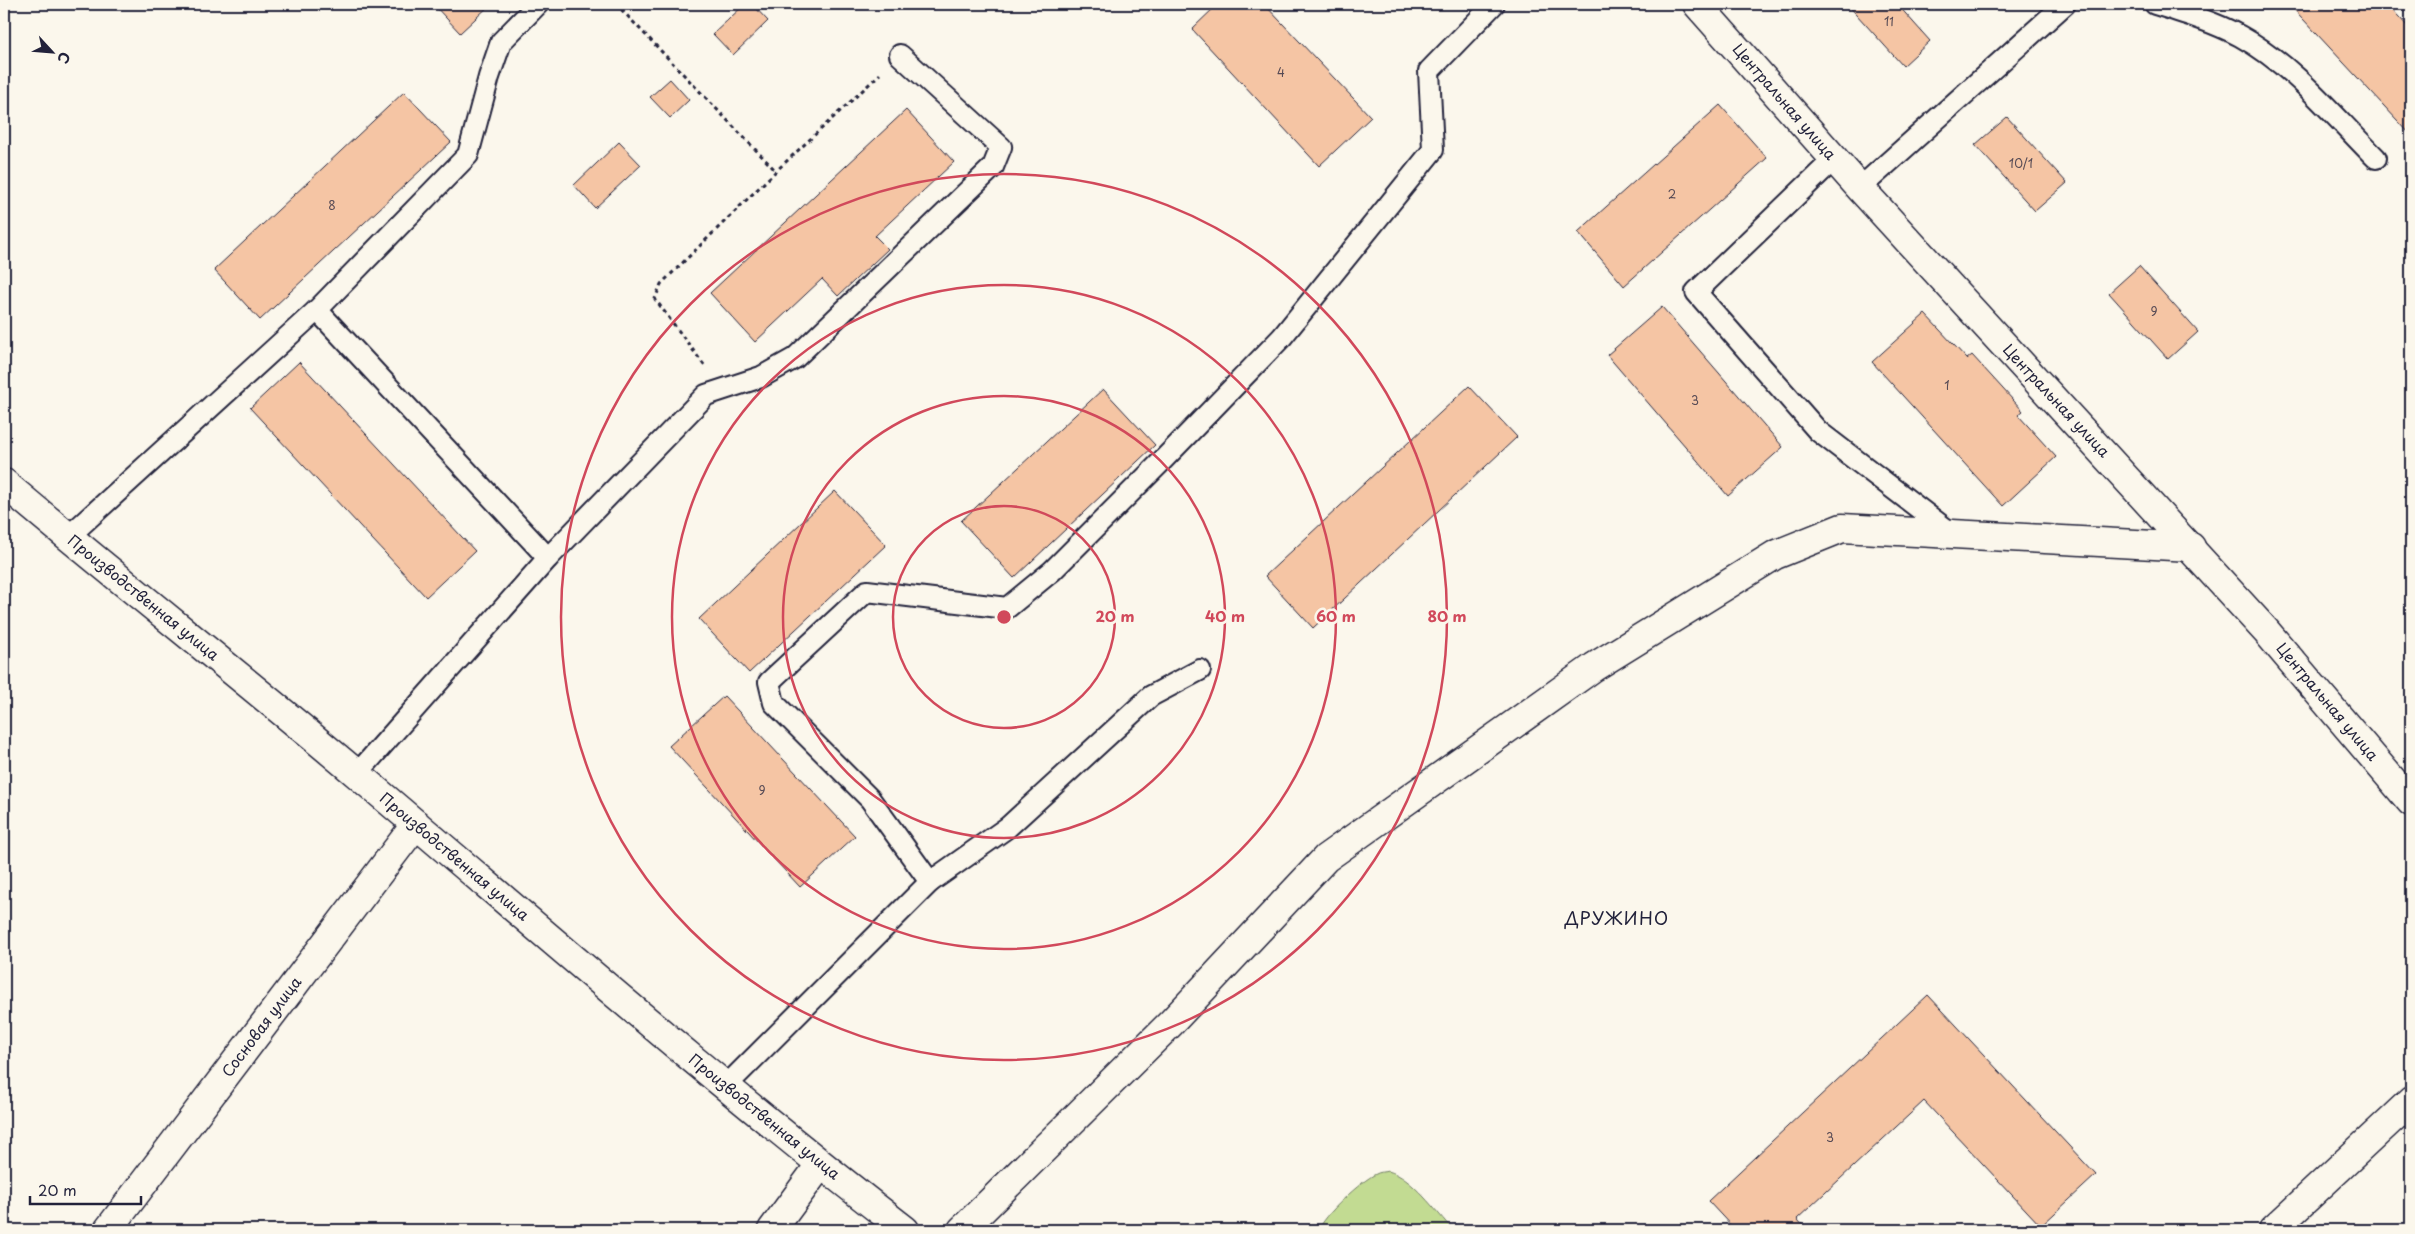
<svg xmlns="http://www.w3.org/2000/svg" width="2415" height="1234" font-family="'Playpen Sans',sans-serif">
  <rect width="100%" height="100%" fill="#fbf7ec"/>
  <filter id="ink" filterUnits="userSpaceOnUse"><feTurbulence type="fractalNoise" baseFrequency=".02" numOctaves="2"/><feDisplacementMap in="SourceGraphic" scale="10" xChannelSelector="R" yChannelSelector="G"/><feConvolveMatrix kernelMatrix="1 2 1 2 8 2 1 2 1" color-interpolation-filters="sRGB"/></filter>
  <g filter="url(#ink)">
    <path fill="#c2db92" stroke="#727e66" d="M 1388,1171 C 1412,1177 1436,1212 1453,1230 L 1319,1230 C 1323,1216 1362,1180 1376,1174 C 1379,1172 1384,1172 1388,1171 Z"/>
    <g fill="#f5c5a4" stroke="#22223b">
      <polygon points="433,4 491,4 460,33"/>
      <polygon points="745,4 752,4 768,21 733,55 713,34"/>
      <polygon points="1218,4 1264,4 1371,117 1319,166 1192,29"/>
      <polygon points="1847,4 1897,4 1930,41 1903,66"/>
      <polygon points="2289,4 2387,4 2411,30 2411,135"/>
      <polygon points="670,79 689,100 670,118 650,97"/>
      <polygon points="404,92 451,142 260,320 214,270"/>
      <polygon points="1720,105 1767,158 1624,286 1578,232"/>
      <polygon points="906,110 954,162 875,236 888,249 838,296 822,279 755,342 710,293"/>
      <polygon points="2007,117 2067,183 2035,211 1975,145"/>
      <polygon points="619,142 641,165 595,208 574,185"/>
      <polygon points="2139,266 2198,332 2168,359 2109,293"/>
      <polygon points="1662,307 1783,447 1728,496 1607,355"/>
      <polygon points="1925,314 1967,359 1972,355 2023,411 2018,415 2056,457 2003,506 1872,362"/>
      <polygon points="299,362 475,551 426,597 250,408"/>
      <polygon points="1469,386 1517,437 1313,628 1265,576"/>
      <polygon points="1103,389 1155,445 1014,578 961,521"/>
      <polygon points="835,491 886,545 749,673 699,619"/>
      <polygon points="724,696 855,836 800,887 669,746"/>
      <polygon points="1928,995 2096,1175 2041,1226 1924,1101 1797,1219 1807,1230 1735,1230 1708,1201"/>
    </g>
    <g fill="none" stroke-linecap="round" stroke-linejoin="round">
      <defs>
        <g id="service">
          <path d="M 2155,4 C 2184,13 2214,22 2240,36 C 2293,65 2334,116 2376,158"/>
          <polyline points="1834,159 1696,292 1818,431 1951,533"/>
          <polyline points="1860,188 2065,4"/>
          <polyline points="317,310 548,558"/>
          <polyline points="68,537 317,310 468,155 489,77 501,42 538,4"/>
          <polyline points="357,774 548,558 706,395 761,377 795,358 993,167 1001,147 900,55"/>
          <polyline points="930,882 1008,827 1151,696 1200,670"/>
          <polyline points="725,1087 930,882 870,799 774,703 769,682 867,591 1007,608 1052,571 1158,465 1282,337 1433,150 1429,71 1494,4"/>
        </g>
        <g id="minor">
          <polyline points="1697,4 1860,188 2266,631 2411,802"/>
          <polyline points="108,1230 416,824"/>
          <polyline points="772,1230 820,1165"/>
          <polyline points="962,1230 1171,1023 1326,858 1594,667 1775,555 1842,528 2191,547"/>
          <polyline points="2273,1230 2411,1101"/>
        </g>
        <path id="tertiary" d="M 4,483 C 121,582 241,676 358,775 C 539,928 717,1085 905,1230"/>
      </defs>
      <use href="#service" stroke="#22223b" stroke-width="24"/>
      <use href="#minor" stroke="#22223b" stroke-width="31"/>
      <use href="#tertiary" stroke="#22223b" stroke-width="31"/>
      <g stroke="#22223b" stroke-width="3" stroke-dasharray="4 4" stroke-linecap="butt">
        <polyline points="616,4 776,171"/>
        <polyline points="704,365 655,299 661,284 776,171 880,74"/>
      </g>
      <use href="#service" stroke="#fbf7ec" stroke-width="20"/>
      <use href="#minor" stroke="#fbf7ec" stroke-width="28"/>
      <use href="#tertiary" stroke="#fbf7ec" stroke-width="28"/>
    </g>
  </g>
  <g fill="none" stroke="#d1495b" stroke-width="2.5">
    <circle cx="1004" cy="617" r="111"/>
    <circle cx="1004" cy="617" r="221"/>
    <circle cx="1004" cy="617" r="332"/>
    <circle cx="1004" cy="617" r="443"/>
  </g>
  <g text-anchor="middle" stroke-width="5" stroke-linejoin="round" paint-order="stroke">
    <g font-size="12" fill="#574b55">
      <text x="1889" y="26">11</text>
      <text x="1281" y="77">4</text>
      <text x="2021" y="168">10/1</text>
      <text x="1672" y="199">2</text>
      <text x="332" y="210">8</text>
      <text x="2154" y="316">9</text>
      <text x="1947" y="390">1</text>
      <text x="1695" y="405">3</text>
      <text x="762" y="795">9</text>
      <text x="1830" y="1142">3</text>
    </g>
    <g font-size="15" fill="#22223b" stroke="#fbf7ec">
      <text transform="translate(1784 102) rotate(49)" y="5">Центральная улица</text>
      <text transform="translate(2056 401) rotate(47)" y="5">Центральная улица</text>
      <text transform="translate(143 598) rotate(39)" y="5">Производственная улица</text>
      <text transform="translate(2327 702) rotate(50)" y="5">Центральная улица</text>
      <text transform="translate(454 857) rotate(40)" y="5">Производственная улица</text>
      <text transform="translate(262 1027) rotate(-53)" y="5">Сосновая улица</text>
      <text transform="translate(764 1117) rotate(39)" y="5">Производственная улица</text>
    </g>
    <g font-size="18" letter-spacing="1" fill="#22223b" stroke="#fbf7ec">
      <text x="1617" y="925">ДРУЖИНО</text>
    </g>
  </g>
  <circle cx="1004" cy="617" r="8" fill="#d1495b" stroke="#fbf7ec" stroke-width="2.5"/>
  <g font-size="15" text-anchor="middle" font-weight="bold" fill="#d1495b" stroke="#fbf7ec" stroke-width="5" stroke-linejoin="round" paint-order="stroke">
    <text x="1115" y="622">20 m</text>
    <text x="1225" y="622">40 m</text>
    <text x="1336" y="622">60 m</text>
    <text x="1447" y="622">80 m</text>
  </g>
  <rect width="2415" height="1234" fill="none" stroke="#fbf7ec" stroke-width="20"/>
  <rect x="10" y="10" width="2395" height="1214" fill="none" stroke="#22223b" stroke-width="2" filter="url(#ink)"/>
  <g transform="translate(52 52) rotate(116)" stroke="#fbf7ec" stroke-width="4" paint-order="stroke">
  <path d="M0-4L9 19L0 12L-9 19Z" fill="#22223b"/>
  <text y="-8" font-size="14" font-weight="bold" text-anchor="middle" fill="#22223b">С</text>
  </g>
  <path d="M30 1196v8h111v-8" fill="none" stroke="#22223b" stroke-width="2.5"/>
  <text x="38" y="1196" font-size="15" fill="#22223b" stroke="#fbf7ec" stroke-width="4" paint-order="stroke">20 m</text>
</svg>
